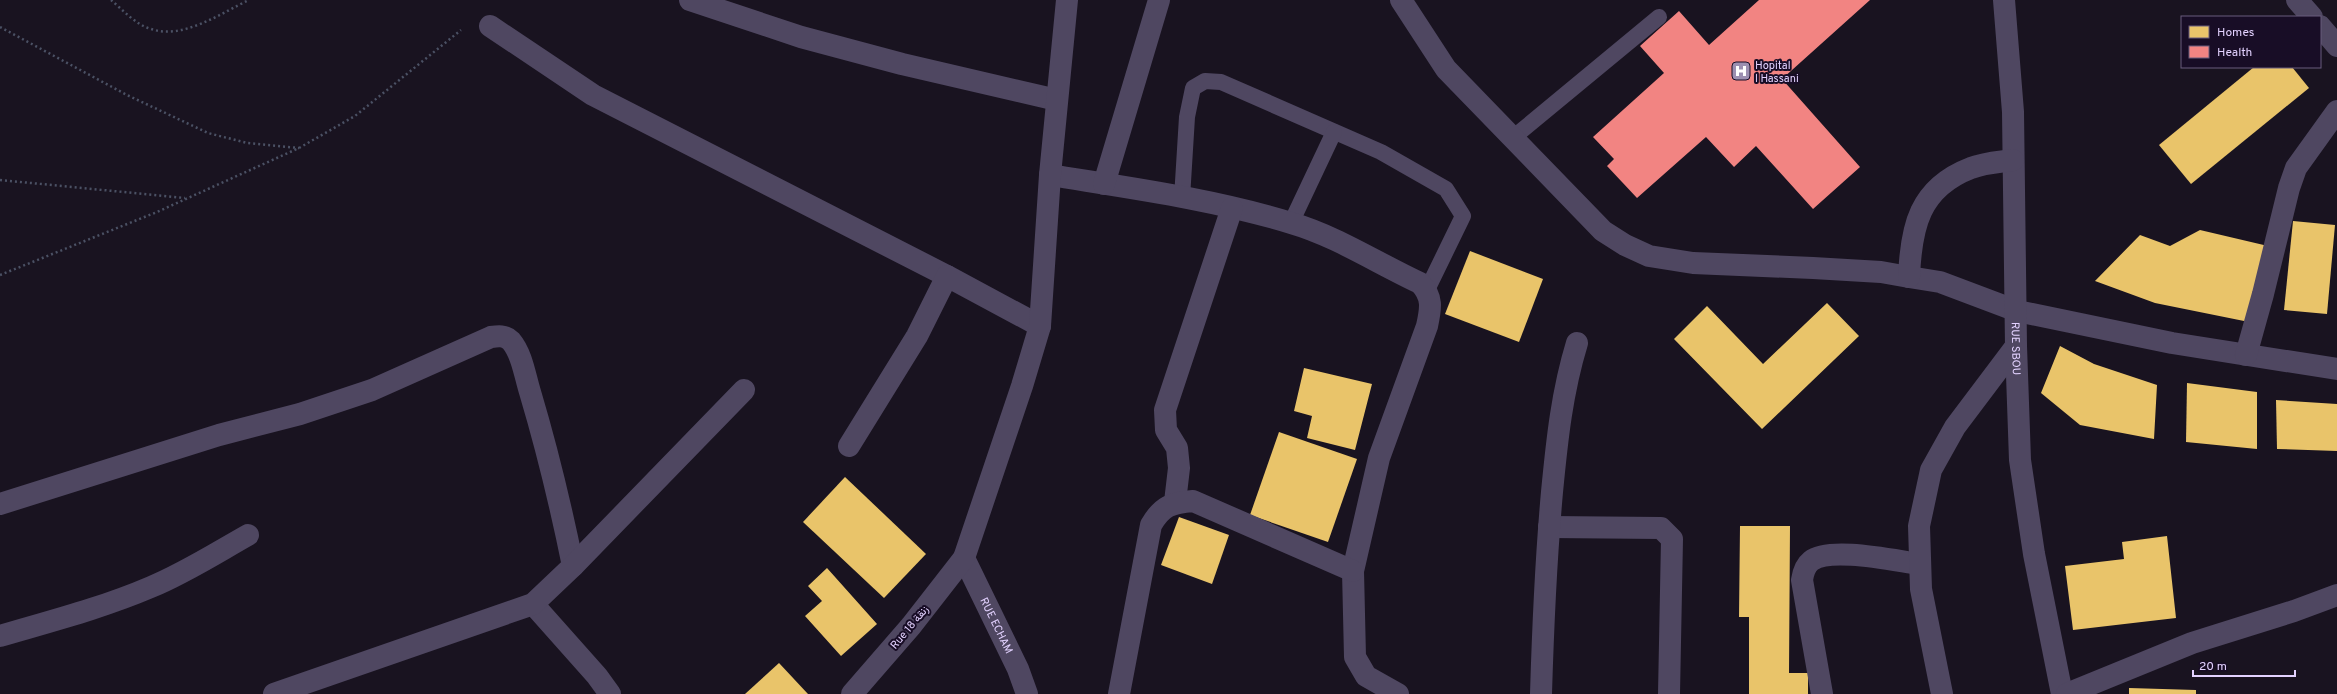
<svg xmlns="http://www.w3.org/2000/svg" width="2337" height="694" font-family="Overpass,Vazirmatn,sans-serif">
  <rect width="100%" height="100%" fill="#191320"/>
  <g fill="#e9c46a">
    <polygon points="2254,67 2292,67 2309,88 2191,184 2159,145"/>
    <polygon points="2293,221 2335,225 2327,314 2284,310"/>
    <polygon points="2200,230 2268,246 2249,322 2155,303 2095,281 2140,235 2170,246"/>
    <polygon points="1470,251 1543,279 1519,342 1445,314"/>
    <polygon points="1827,303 1859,336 1762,429 1674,339 1707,306 1763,364"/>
    <polygon points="2060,346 2094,364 2157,385 2154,439 2080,425 2041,393"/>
    <polygon points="1304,368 1372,384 1355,450 1307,438 1312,416 1294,411"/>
    <polygon points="2187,383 2257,392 2257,449 2186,442"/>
    <polygon points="2276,400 2337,404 2337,451 2277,449"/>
    <polygon points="1279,432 1357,459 1328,542 1250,515"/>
    <polygon points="845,477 926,554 884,598 803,522"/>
    <polygon points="1179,517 1229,535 1212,584 1161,565"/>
    <polygon points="1740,526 1790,526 1789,673 1808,673 1808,694 1749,694 1749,617 1739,617"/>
    <polygon points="2167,536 2176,618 2073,630 2065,566 2124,559 2122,542"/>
    <polygon points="827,568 877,624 841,656 805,616 822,601 808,586"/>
    <polygon points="779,663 808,694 745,694"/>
    <polygon points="2129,688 2196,690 2196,694 2129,694"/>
  </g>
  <polygon fill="#f28482" points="1759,0 1870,0 1782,79 1860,167 1813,209 1756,146 1734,167 1706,137 1637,198 1607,166 1614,159 1593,137 1664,73 1640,46 1679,11 1709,45"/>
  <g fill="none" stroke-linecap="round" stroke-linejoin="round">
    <g stroke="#4b5164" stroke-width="2.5" stroke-dasharray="2 3" stroke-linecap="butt">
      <path d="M 111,0 C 123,10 136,25 151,29 C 183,40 221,13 249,0"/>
      <polyline points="0,27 127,95 208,133 247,143 299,148"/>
      <polyline points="0,180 185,198"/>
      <polyline points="0,275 157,212 299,148 355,116 461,30"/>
    </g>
    <g stroke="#4f4761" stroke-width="16">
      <polyline points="1514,137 1659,17"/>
      <polyline points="1182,198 1187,117 1193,88 1205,81 1221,82 1381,152 1446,189 1463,216 1427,290"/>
      <polyline points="1291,223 1334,132"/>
    </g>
    <g stroke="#4f4761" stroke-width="22">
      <polyline points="690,0 801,37 902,64 1057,100"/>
      <polyline points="1401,0 1446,69 1603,231 1625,245 1649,256 1693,263 1813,268 1881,272 1909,277 1940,282 2017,311 2172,343 2337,369"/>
      <path id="s1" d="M 2004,0 L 2013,112 L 2016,346 L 2020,460 L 2034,554 L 2062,694"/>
      <polyline points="2297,0 2312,17"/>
      <polyline points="490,26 593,95 947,276"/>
      <polyline points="2320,26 2337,46"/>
      <path d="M 1050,175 C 1130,188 1213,199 1291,223 C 1336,236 1377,263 1420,283 C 1433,297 1431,308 1427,326 L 1379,458 L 1353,571 L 1355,657 L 1366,676 L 1398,694"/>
      <polyline points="1104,184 1159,0"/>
      <path d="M 1909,277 C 1911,227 1919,188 1971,168 C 1983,163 1999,162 2013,160"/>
      <polyline points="2246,355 2263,294 2289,188 2296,168 2337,111"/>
      <polyline points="849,446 917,336 947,276 1040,326"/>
      <polyline points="1175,502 1179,468 1177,448 1166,430 1165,410 1232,208"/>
      <path d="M 0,504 L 219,435 L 300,414 L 372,390 L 491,337 C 498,336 505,335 511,341 C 522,354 525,376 530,392 C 547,449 561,507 573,566"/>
      <polyline points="1549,527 1661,528 1672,539 1669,694"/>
      <path id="s2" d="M 964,558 L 1018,669 L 1027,694"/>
      <polyline points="533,604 597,676 610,694"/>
      <path d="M 0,636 C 51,621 102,608 151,587 C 185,573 216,553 248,535"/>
      <polyline points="274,694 533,604 573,566 744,390"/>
      <polyline points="852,694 911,626 964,558 1022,386 1040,326 1050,175 1067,0"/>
      <path d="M 1119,694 L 1151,525 C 1162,506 1171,503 1193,501 L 1353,571"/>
      <path d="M 1541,694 C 1543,626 1546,559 1552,492 C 1557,440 1562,392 1577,343"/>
      <path d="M 1822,694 L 1802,580 C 1803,573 1806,565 1811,561 C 1830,546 1896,561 1920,564"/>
      <polyline points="1942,694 1921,589 1919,526 1931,470 1955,427 2016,346"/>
      <polyline points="2067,694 2192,643 2294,611 2337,595"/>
    </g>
  </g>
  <defs>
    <symbol id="hospital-square" viewBox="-11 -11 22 22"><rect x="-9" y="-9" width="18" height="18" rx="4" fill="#9c8fb1" stroke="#180d26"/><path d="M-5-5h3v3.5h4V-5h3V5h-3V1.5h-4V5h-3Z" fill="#fff"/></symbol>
  </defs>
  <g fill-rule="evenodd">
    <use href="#hospital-square" x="1730" y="60" width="22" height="22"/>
  </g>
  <g text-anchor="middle" stroke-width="4" stroke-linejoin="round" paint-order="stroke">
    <g font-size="11" fill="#e3d2ff" stroke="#180d26" text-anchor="start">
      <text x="1755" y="69">Hopital<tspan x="1755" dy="13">l Hassani</tspan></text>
    </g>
    <g font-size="11" fill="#e3d2ff" stroke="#180d26">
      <text dy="4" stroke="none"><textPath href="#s1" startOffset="349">RUE SBOU</textPath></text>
      <text dy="4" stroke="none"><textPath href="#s2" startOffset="75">RUE ECHAM</textPath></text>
      <text transform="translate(909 627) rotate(-50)" y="4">Rue 18 زنقة</text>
    </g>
  </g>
  <rect x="2181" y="16" width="140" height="52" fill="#180d26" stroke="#695c7d"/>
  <rect x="2189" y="26" width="20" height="12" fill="#e9c46a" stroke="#695c7d"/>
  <text x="2217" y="36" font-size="12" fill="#e3d2ff">Homes</text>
  <rect x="2189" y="46" width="20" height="12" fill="#f28482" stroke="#695c7d"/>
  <text x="2217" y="56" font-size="12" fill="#e3d2ff">Health</text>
  <path d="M2193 670v6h102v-6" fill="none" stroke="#e3d2ff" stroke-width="2"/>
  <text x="2199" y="670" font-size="12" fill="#e3d2ff" stroke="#180d26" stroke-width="3" paint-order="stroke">20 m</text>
</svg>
